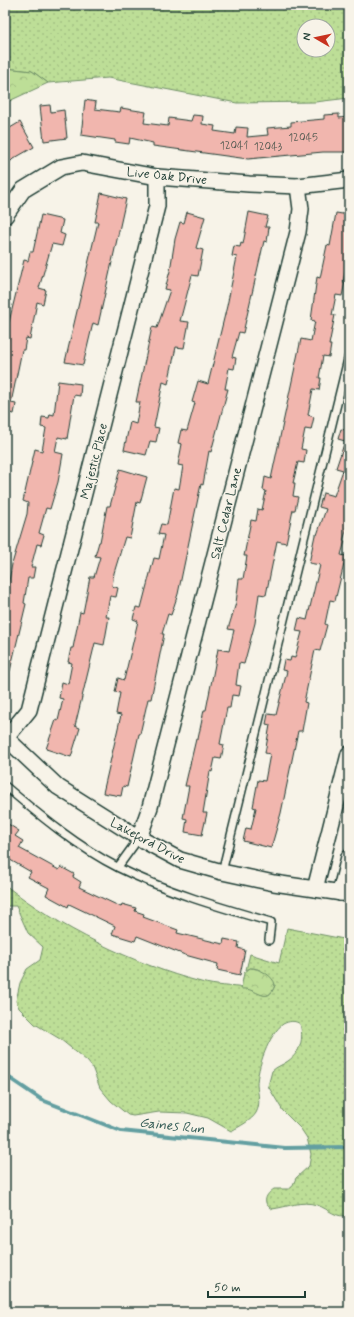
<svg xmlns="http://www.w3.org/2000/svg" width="354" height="1317" font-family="Mynerve,sans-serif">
  <defs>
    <pattern id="green-dots" width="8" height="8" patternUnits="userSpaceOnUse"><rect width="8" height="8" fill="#bdde97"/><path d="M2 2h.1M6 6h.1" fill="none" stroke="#a2bf83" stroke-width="1.8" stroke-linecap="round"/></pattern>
    <pattern id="forest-crowns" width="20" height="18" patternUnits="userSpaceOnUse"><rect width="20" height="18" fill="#bdde97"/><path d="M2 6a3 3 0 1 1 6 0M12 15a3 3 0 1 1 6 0" fill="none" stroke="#a2bf83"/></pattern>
  </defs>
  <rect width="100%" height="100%" fill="#f7f3e8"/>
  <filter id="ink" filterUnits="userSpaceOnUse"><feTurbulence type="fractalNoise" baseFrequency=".025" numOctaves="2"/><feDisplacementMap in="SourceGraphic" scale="8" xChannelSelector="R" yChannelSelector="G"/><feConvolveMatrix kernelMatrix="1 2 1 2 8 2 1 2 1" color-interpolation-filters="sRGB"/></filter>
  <g filter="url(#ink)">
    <g fill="url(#green-dots)" stroke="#6e8e66" fill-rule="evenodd">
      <path d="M 5,5 L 349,5 L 349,98 L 315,102 L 237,103 L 108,78 L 48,83 L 32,71 L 5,68 ZM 304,26 L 328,26 L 328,50 L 304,50 Z"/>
      <path d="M 5,885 C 58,927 135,965 201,982 C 216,986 231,986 246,988 C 260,990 268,1005 275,985 C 270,977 257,963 246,970 L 250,954 L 279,963 L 287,928 L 349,940 L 349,1215 C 336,1219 329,1209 317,1205 C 301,1200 288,1207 272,1209 C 261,1203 266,1194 274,1189 L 289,1189 L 292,1187 L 296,1178 L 309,1166 L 311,1154 L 307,1138 L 301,1129 L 283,1111 L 268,1086 L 272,1071 C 277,1066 283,1065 288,1061 C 301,1052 304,1038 300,1024 C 295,1020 289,1021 283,1024 C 269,1034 257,1068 257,1085 C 258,1095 261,1104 256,1113 C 252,1120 239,1127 231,1131 L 208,1118 L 187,1113 L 159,1112 L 133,1116 L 128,1115 L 111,1101 L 100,1088 L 92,1067 L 87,1061 L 60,1039 L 35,1024 L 19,1008 L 16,1001 L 20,983 L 27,969 L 40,960 L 43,947 L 28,933 L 16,906 L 7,906 L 5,909 Z"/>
    </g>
    <g fill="url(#forest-crowns)" stroke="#6e8e66">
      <polygon points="5,68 32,71 48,83 5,103"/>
      <path d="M 250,968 C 259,968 274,976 275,985 C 267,1007 257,987 241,989 L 244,973 Z"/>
    </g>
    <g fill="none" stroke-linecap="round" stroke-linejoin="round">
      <polyline stroke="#639fa1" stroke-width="4" points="5,1075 42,1100 121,1131 285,1148 349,1147"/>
    </g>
    <g fill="#f1b6ae" stroke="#1f3d34">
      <polygon points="85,100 96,102 95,109 120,112 121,108 146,112 144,123 168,126 169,118 191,121 193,115 203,116 202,124 215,126 214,131 235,134 236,127 248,128 247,137 268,135 267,128 291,126 291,122 324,119 324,115 339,114 339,118 348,117 349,152 323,152 248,159 153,146 153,143 130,138 129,144 115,142 115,140 81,135"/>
      <polygon points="50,105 51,112 64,110 67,138 44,141 40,106"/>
      <polygon points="20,122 34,147 13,159 5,167 5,131"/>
      <polygon points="101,193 126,199 98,325 93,323 83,365 65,362 98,222 95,222"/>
      <polygon points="187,212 205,217 196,248 203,250 198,276 192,275 180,321 189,322 184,348 176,347 168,384 163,382 154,427 159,428 156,442 150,441 146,455 124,450 130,422 136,424 140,402 136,402 152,327 157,328 170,290 165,289 170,271 175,239 180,222 184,223"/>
      <polygon points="249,212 268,216 265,227 269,227 267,242 264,241 243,333 239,332 232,357 236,358 234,369 229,368 225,389 228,389 211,452 209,451 203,485 201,484 178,594 171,615 168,614 162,634 164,634 151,699 148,699 140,734 139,734 127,787 123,786 121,796 103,793 121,715 116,714 120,693 115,692 118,678 124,680 138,621 133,619 136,607 141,608 154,558 159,559 164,535 158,534 161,524 167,525 174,488 179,489 183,466 178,465 182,444 178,443 181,430 187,431 195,403 192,402 198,381 208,384 227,306 237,257 232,256 234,246 240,247 241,243 243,244"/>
      <polygon points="336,213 349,215 349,263 347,263 343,282 345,282 342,296 336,295 332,315 335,315 329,345 331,345 329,357 323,356 319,378 321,378 319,390 313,389 308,415 314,417 311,430 305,429 301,449 306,450 304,463 298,462 293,483 295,483 293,496 298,497 295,510 293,510 286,543 277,541 266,595 259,594 255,623 244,664 239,663 236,685 241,686 239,696 232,695 230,708 227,708 220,744 224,745 221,759 215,758 212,772 210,771 203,813 207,813 202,835 185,832 187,819 183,818 189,786 185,786 196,739 198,739 204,710 206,710 218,649 229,651 234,630 228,629 236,603 239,579 243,579 247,556 244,556 251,520 256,521 258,509 262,510 266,491 263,490 265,477 271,479 301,339 311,341 315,321 311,320 317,277 320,278 327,245 330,246"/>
      <polygon points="41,215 63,220 60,233 65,235 62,246 52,244 39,288 46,290 43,304 37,302 30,339 26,338 24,350 22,350 11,403 16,404 14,414 5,412 5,353 9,335 5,335 5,332 7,322 9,322 24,260 28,261 30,252 33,252"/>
      <polygon points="58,381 81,384 80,396 74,395 67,439 58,437 55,452 63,454 58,482 50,509 46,508 39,533 44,535 41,545 37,544 31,567 35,567 33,578 28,578 24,603 26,604 10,671 5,670 5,604 12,564 27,514 28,503 23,501 35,449 42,451 46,428 41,427 42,417 49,418 50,414 54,415"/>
      <polygon points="341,429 349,431 349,521 343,541 345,541 341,555 346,556 335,601 330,600 325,624 327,625 320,651 315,650 304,702 307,703 302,731 298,731 281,813 271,848 243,841 246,828 251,829 256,808 253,807 258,780 265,781 270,754 265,753 270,725 266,724 268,714 276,715 287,671 282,670 284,660 290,661 291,657 295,658 302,632 296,631 299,618 307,620 315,586 320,565 309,563 315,535 317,535 326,509 319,507 323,493 334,496 343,470 336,468 345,441 338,439"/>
      <polygon points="120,469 147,477 140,503 137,502 130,538 125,537 114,573 112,586 118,588 116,597 110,596 106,617 109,617 104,645 95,643 75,726 80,728 71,757 46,749 56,720 58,721 63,699 59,698 62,682 68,684 72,663 68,662 71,648 73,648 80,612 83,613 90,577 94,577 100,557 95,556 99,542 100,542 107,506 110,506"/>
      <polygon points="5,822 19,831 15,836 23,841 19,848 59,870 61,867 74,874 73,877 81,882 79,887 121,907 122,904 136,908 135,911 144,914 143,917 178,930 177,933 223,944 224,939 239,942 238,948 245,950 240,975 217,970 218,964 185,955 137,936 135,941 112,934 115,926 69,904 68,907 46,895 49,888 28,877 31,872 5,857"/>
    </g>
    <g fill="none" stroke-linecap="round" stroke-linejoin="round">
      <defs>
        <g id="service">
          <path d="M 5,786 C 40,816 78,847 119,868 C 167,892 219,907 271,922 L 269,940"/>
          <polyline points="118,867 139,838"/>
          <polyline points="222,872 349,355"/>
        </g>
        <g id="minor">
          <polyline points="5,216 23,190 61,167 82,163 157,177 249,184 298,186 349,180"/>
          <polyline points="5,737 58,787 139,838 180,860 222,872 274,883 349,894"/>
          <polyline points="6,738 29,710 157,206 157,177"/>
          <polyline points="139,838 150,807 298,232 301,209 298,186"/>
          <polyline points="315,889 349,754"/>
          <polyline points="340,893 349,857"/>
        </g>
      </defs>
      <use href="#service" stroke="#1f3d34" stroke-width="10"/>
      <use href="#minor" stroke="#1f3d34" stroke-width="18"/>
      <use href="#service" stroke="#f7f3e8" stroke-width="7"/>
      <use href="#minor" stroke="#f7f3e8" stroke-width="15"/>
    </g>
  </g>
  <g text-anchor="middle" stroke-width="3" stroke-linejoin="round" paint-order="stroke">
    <g font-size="11" fill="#545b52">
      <text x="303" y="141">12045</text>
      <text x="234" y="149">12041</text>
      <text x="268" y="150">12043</text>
    </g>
    <g font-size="13" fill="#1f3d34" stroke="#f7f3e8">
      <text transform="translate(167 175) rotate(6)" y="5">Live Oak Drive</text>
      <text transform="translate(93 461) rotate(-76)" y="5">Majestic Place</text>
      <text transform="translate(225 513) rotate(-76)" y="5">Salt Cedar Lane</text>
      <text transform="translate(148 840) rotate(28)" y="5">Lakeford Drive</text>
    </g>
    <g font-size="14" font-style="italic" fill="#365e58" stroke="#f7f3e8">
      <text transform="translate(172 1125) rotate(6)" y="5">Gaines Run</text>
    </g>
  </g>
  <rect width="354" height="1317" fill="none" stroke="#f7f3e8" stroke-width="20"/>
  <rect x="10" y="10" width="334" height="1297" fill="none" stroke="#1f3d34" stroke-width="1.5" filter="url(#ink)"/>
  <g transform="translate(316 38) rotate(279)"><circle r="19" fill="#f7f3e8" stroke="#a1aaa0"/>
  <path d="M0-3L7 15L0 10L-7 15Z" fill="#c8321e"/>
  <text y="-6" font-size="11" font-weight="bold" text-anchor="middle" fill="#1f3d34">N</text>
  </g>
  <path d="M208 1291v6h97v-6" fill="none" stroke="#1f3d34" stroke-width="2"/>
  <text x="214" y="1291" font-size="12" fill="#1f3d34" stroke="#f7f3e8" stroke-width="3" paint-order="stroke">50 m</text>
</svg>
